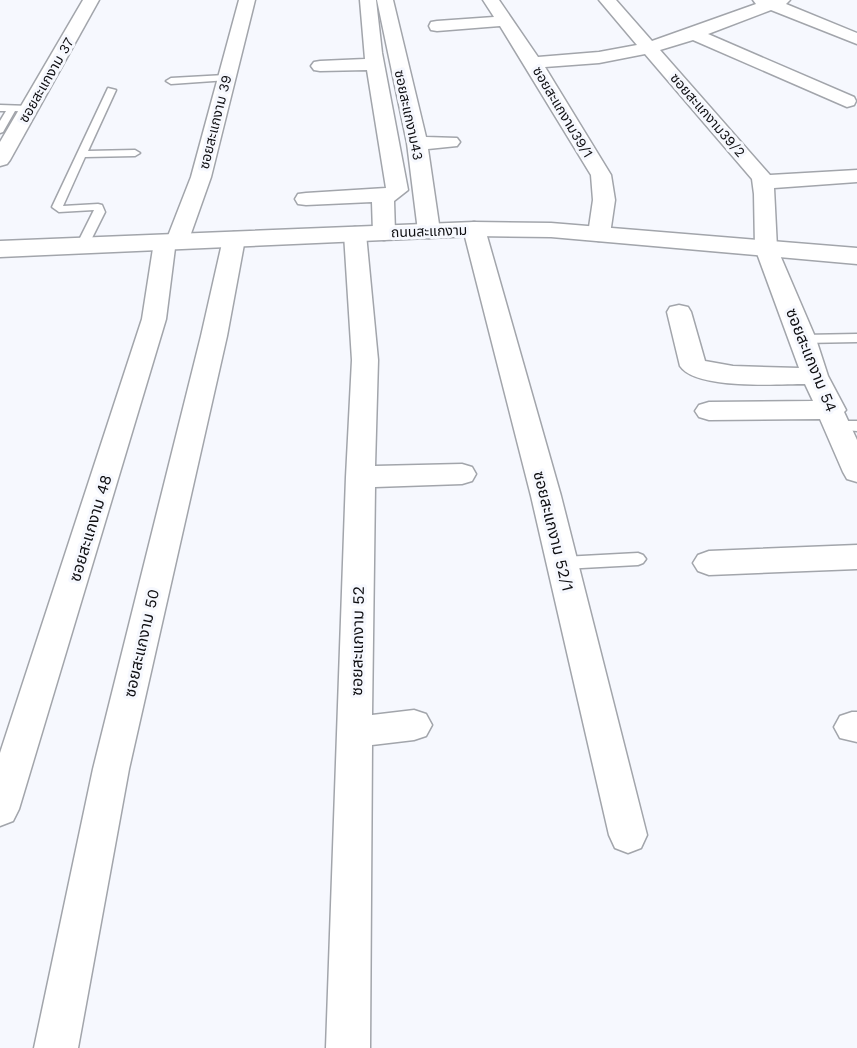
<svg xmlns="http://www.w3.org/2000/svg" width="857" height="1048" font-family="'Work Sans','Noto Sans Thai',sans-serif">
  <rect width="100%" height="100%" fill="#f6f8fe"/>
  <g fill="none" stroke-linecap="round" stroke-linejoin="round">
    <defs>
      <g id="service">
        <polygon points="225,75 228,76 228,80 171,84 166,81 171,78"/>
        <polygon points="108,88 116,90 88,151 135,150 140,153 135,156 85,157 63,206 98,204 102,205 105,212 88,246 82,249 76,246 94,210 59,212 52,207"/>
        <polygon points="0,105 30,106 35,109 30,112 15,111 3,132 0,133 0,121 6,111 0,111"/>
        <polygon points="857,334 857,342 803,343 797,339 803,335"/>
        <polygon points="838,421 857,421 857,431 833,429 831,426"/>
        <polygon points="638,553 643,555 646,559 643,563 638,565 563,569 558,567 555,563 558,559 563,557"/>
      </g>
      <g id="minor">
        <polygon points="83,0 99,0 10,160 7,164 0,166 0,142"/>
        <polygon points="239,0 255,0 211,177 188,242 185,247 175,248 166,319 19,809 13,821 0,826 0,753 142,319 154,242 157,237 168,236 191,177"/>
        <polygon points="360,0 376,0 382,53 408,190 394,201 395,233 392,238 384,240 376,238 373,233 372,202 306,205 298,204 295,199 298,194 306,193 386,188 367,70 320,71 314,70 311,66 314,62 320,61 365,59"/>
        <polygon points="377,0 393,0 426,137 457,138 460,142 457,146 428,149 440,231 437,236 429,238 421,236 418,231 407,143"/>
        <path d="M 483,0 L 499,0 L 538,57 L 599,52 L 637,45 L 599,0 L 616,0 L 652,41 L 756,4 L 753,0 L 790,0 L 786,4 L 857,33 L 857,44 L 771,10 L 708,34 L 854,97 L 856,101 L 854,105 L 847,107 L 693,40 L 660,50 L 770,175 L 857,170 L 857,182 L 774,188 L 777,248 L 816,339 L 828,376 L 846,410 L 844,412 L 857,440 L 857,482 L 847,479 L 843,472 L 820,419 L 709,420 L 699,417 L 695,411 L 699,405 L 709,402 L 813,401 L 805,384 C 778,384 696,390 680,366 L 667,312 L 670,307 L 679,305 L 688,307 L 691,312 L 705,361 L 733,366 L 799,368 L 755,248 L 754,194 L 752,179 L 645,54 L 599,63 L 545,67 L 611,175 L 615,200 L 610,234 L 607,239 L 599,241 L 591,239 L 588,234 L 593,200 L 591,175 L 500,26 L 437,31 L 431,30 L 429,26 L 431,22 L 437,21 L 494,17 Z"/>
        <polygon points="474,222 482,224 485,229 561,496 647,835 641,848 628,853 615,848 609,835 531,496 463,229 466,224"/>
        <polygon points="355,227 363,229 366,234 378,360 375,466 462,464 472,467 476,474 472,481 462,484 375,487 372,715 414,710 426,714 432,725 426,736 414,740 372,745 370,1048 326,1048 346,477 352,360 344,234 347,229"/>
        <polygon points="234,232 242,234 245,239 227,336 129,769 78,1048 34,1048 93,769 201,336 223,239 226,234"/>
        <polygon points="857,545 857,569 709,575 698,571 693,563 698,555 709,551"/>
        <polygon points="852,712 857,712 857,742 840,738 834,727 840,716"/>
      </g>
      <polygon id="tertiary" points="474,222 551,223 857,248 857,264 551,237 474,236 0,257 0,241"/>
    </defs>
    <use href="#service" stroke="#a2a5ab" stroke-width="3"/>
    <use href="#minor" stroke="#a2a5ab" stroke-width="3"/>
    <use href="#tertiary" stroke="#a2a5ab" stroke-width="3"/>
    <use href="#service" fill="#fff" fill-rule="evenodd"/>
    <use href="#minor" fill="#fff" fill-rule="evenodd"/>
    <use href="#tertiary" fill="#fff" fill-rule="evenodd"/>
  </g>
  <g text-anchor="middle" stroke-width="6" stroke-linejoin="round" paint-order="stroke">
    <g font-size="14" fill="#0e0e11" stroke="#f6f8fe">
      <text transform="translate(46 80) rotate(-60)" y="5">ซอยสะแกงาม 37</text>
      <text transform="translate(563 112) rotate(59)" y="5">ซอยสะแกงาม39/1</text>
      <text transform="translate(409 115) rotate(78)" y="5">ซอยสะแกงาม43</text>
      <text transform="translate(708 115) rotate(49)" y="5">ซอยสะแกงาม39/2</text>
      <text transform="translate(215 122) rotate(-76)" y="5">ซอยสะแกงาม 39</text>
      <text transform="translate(429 231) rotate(-2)" y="5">ถนนสะแกงาม</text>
    </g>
    <g font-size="16" fill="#0e0e11" stroke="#f6f8fe">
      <text transform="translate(812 360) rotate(68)" y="6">ซอยสะแกงาม 54</text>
      <text transform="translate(90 528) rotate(-73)" y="6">ซอยสะแกงาม 48</text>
      <text transform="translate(554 531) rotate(76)" y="6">ซอยสะแกงาม 52/1</text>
      <text transform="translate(357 641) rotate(-89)" y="6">ซอยสะแกงาม 52</text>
      <text transform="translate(141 643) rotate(-77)" y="6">ซอยสะแกงาม 50</text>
    </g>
  </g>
</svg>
